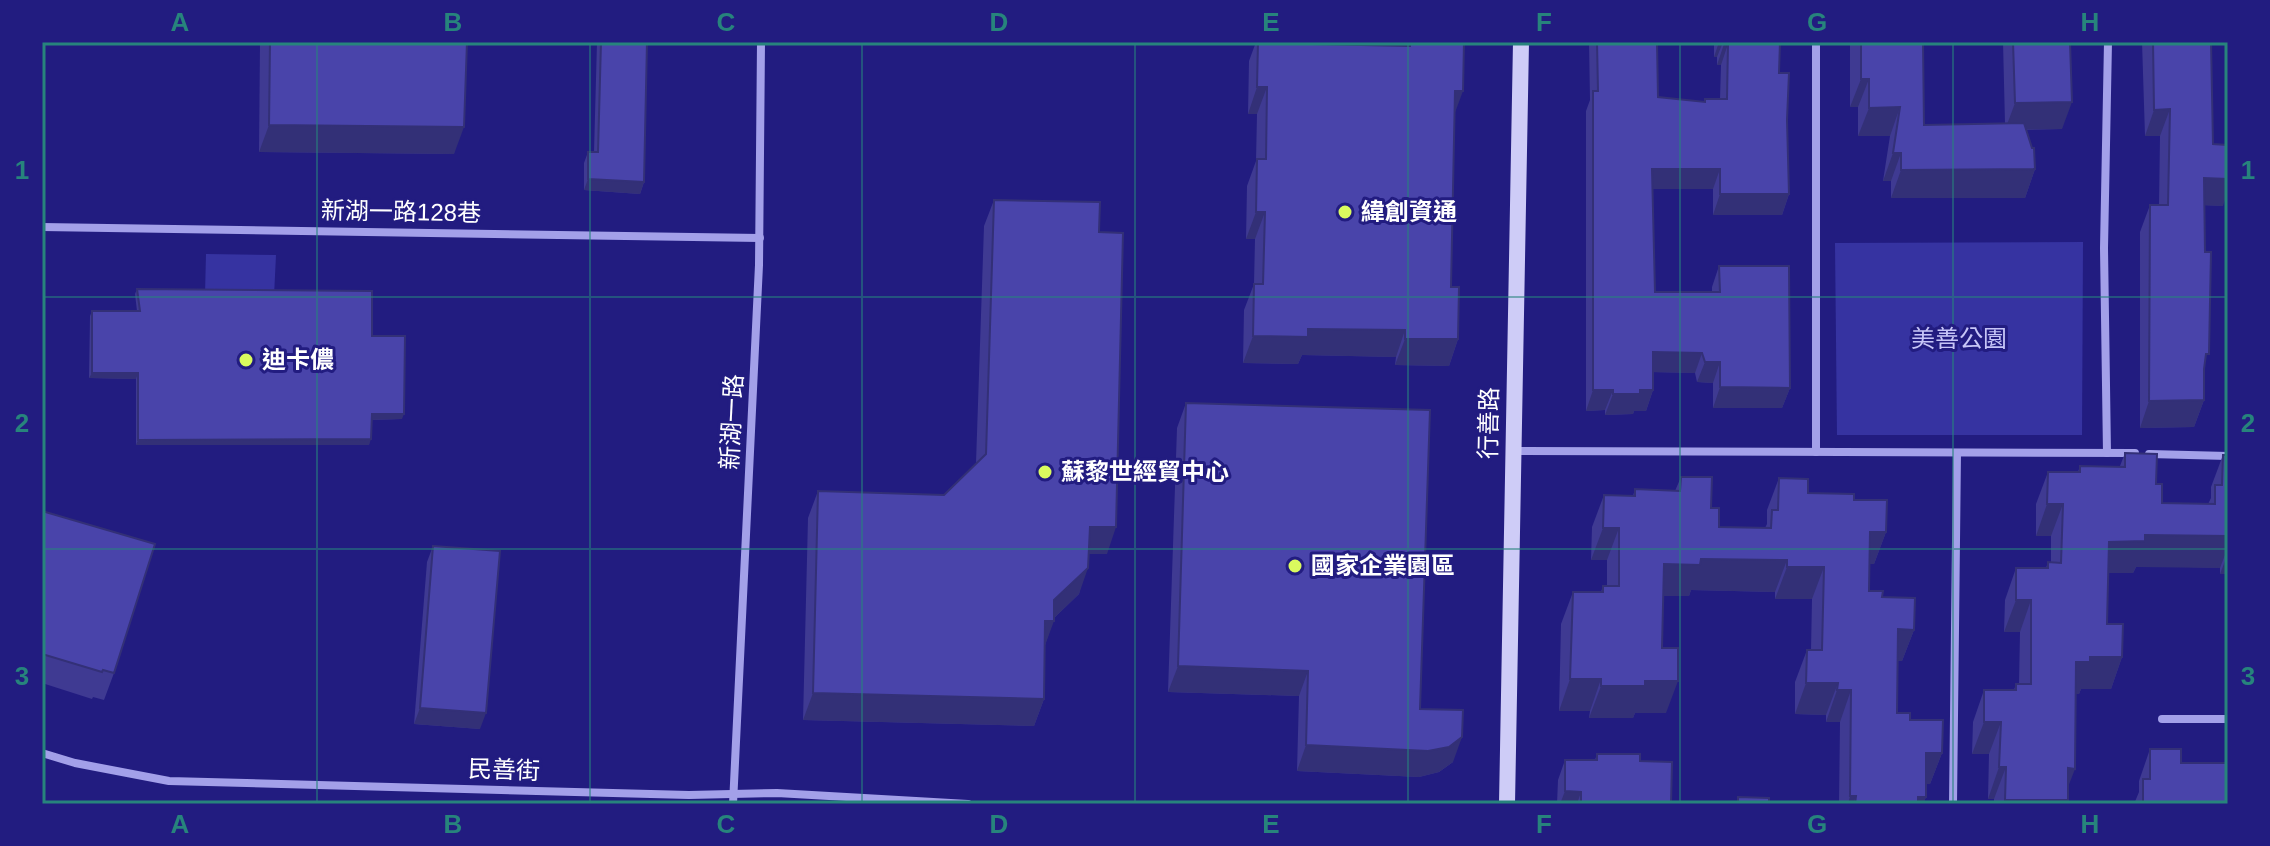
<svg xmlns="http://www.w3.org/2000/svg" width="2270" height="846" font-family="Helvetica,'Noto Sans TC',sans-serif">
  <rect width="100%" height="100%" fill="#221c80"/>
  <g fill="#3633a1">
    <polygon points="2083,242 2082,435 1837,435 1835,243"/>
    <polygon points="206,254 276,255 274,296 205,295"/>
  </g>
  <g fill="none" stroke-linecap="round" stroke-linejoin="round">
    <g stroke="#a3a0e9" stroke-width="8">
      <polyline points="1816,42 1816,452"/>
      <polyline points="42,227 760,238"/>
      <polyline points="1513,451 2135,453"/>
      <polyline points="2107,453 2104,248 2108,42"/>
      <polyline points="2149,454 2228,456"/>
      <polyline points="2162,719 2228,719"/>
      <polyline points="42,753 75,763 169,781 689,795 777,793 968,804"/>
      <polyline points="733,804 759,265 761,42"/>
      <polyline points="1953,804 1957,453"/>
    </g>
    <polyline stroke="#ceccf7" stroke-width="16" points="1507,804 1521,42"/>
  </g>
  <g fill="#3f3a92">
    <polygon points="260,42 467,42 454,154 259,152"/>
    <polygon points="597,42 647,42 644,182 640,194 584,190 584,163 588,152 594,152"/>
    <polygon points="1256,42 1313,42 1313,44 1407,46 1408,42 1464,42 1454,115 1451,287 1458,339 1449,366 1395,365 1396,357 1302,355 1298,364 1243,363 1244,310 1254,284 1255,239 1246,239 1247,186 1256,161 1257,114 1248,114 1249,61"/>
    <polygon points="1589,42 1657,42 1658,97 1704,102 1705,99 1720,99 1721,65 1717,65 1717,57 1714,57 1714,42 1780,42 1779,73 1787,120 1789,194 1782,215 1713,215 1713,189 1652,189 1655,292 1712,292 1712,287 1719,266 1790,388 1782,408 1713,408 1713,383 1697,382 1695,373 1653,372 1653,390 1646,411 1634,411 1633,414 1605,415 1605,410 1586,411 1586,111 1590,100"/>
    <polygon points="1850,42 1923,42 1924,125 2005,124 2003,42 2070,42 2062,129 2026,130 2035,169 2025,198 1891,198 1891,181 1883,181 1890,136 1858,136 1858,107 1850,107"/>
    <polygon points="2142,42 2211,42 2213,144 2223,206 2204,205 2204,400 2194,427 2140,428 2140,232 2150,205 2159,205 2160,136 2145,136"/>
    <polygon points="994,200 1099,232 1107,554 1089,554 1079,594 1054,618 1045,645 1044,699 1034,726 803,720 808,518 818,491 944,495 976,463 984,226"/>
    <polygon points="137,289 372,336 402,419 372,420 369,445 136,445 136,379 89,378 90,316 92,311 137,311 135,294"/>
    <polygon points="1186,403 1420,709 1453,762 1439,772 1419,777 1297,771 1299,696 1168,692 1177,428"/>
    <polygon points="2125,453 2156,484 2162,503 2208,504 2211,498 2211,487 2223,455 2228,455 2228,574 2220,574 2220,568 2188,567 2136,567 2133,573 2108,573 2107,624 2122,657 2111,689 2081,689 2079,694 2076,694 2066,804 1994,804 1994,799 1988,799 1989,754 1972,754 1973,722 1984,690 2014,690 2016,684 2019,684 2020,632 2004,632 2005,600 2016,568 2046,568 2048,562 2051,562 2051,536 2036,536 2036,504 2048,472 2078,472 2080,466 2120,466"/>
    <polygon points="1681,477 1711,508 1719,527 1765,528 1767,524 1767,510 1779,478 1808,493 1854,500 1886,532 1874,564 1869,564 1869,591 1882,597 1914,630 1902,661 1898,661 1897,713 1910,720 1942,753 1930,784 1926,784 1926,797 1923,804 1839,804 1840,722 1826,722 1826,715 1795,714 1795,682 1807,650 1811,650 1812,599 1775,599 1775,592 1691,590 1689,596 1663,596 1662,648 1666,713 1635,713 1633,718 1589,718 1590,711 1559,711 1561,624 1573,592 1601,592 1603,586 1607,586 1607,560 1591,560 1592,527 1604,495 1633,496 1635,489 1675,491"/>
    <polygon points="42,511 114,673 104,700 93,697 92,699 42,683"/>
    <polygon points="433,546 480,729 414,724 427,562"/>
    <polygon points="2150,749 2181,763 2228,804 2134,804 2139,792 2139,781"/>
    <polygon points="1597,754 1640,761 1671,804 1557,804 1558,780 1565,760 1595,760"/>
  </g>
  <g fill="#333077">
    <polygon points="1719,42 1723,42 1717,57 1714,57"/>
    <polygon points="1724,44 1728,44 1721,65 1717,65"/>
    <polygon points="1861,79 1869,79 1858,107 1850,107"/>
    <polygon points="1257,87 1267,87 1257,114 1248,114"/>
    <polygon points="1455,91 1463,91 1453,118"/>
    <polygon points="2072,102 2062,129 2005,130 2015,103"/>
    <polygon points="1900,107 1890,136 1858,136 1869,108"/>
    <polygon points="2170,109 2160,136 2145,136 2154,110"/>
    <polygon points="269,125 464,127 454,154 259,152"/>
    <polygon points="1893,153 1901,153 1891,181 1883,181"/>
    <polygon points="1652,169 1720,169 1713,189 1645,189"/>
    <polygon points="2035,169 2025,198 1891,198 1901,170"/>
    <polygon points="2204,178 2228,179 2228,191 2223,206 2194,205"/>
    <polygon points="588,179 644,182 640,194 584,190"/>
    <polygon points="1720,194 1789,194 1782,215 1713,215"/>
    <polygon points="1256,212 1265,212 1255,239 1246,239"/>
    <polygon points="1308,329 1405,330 1396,357 1302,355 1298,364 1243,363 1253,336"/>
    <polygon points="1405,339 1458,339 1449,366 1395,365"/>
    <polygon points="1653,352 1702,353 1695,373 1646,372"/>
    <polygon points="1705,362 1720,362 1713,383 1697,382"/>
    <polygon points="92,373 138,373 136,379 89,378"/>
    <polygon points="1720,387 1790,388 1782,408 1713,408"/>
    <polygon points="1593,390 1613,390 1605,410 1586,411"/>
    <polygon points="1640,390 1653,390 1646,411 1634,411 1633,414 1605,415 1613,394"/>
    <polygon points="2204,400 2194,427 2140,428 2149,401"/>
    <polygon points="372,414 404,414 402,419 369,420"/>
    <polygon points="371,439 369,445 136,445 138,440"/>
    <polygon points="2047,504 2063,504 2051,536 2036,536"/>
    <polygon points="1090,527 1116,527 1107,554 1080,554"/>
    <polygon points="1603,528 1619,528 1607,560 1591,560"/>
    <polygon points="1870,532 1886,532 1874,564 1858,564"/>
    <polygon points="2145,535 2228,536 2228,547 2220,568 2136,567 2133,573 2097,573 2109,542"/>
    <polygon points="2228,553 2228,574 2220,574"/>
    <polygon points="1701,559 1787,560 1775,592 1691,590 1689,596 1653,596 1664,564"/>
    <polygon points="1787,567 1824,567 1812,599 1775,599"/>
    <polygon points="1088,568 1079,594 1051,621 1054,621 1044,648 1045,621 1054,600"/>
    <polygon points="2016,600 2031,600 2020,632 2004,632"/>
    <polygon points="1898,629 1914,630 1902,661 1887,661"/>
    <polygon points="2090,657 2122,657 2111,689 2081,689 2079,694 2064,694 2076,662"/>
    <polygon points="1178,666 1308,671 1299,696 1168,692"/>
    <polygon points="1570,679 1601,679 1590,711 1559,711"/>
    <polygon points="1645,681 1678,681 1666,713 1635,713 1633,718 1589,718 1601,686"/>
    <polygon points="1806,683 1838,683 1826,715 1795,714"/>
    <polygon points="1837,690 1851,690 1840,722 1826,722"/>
    <polygon points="813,693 1044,699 1034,726 803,720"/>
    <polygon points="420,708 486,713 480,729 414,724"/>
    <polygon points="1984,722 2001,722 1989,754 1972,754"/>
    <polygon points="1462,737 1453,762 1439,772 1419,777 1297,771 1306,745"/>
    <polygon points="1926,753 1942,753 1930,784 1914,784"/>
    <polygon points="1999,767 2006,767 1994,799 1988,799"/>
    <polygon points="2068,768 2075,769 2063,800 2068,800 2066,804 2004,804 2005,800"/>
    <polygon points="1565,791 1581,792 1577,804 1560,804"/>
    <polygon points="1850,796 1856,796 1853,804 1848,804"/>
    <polygon points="1918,797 1926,797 1923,804 1916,804"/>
  </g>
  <g fill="#4944aa" stroke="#333077" stroke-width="2">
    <polygon points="270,42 467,42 464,127 269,125"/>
    <polygon points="601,42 647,42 644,182 588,179 588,152 598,152"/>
    <polygon points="1258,42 1313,42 1313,44 1410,46 1410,42 1464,42 1463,91 1455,91 1451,287 1459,287 1458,339 1405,339 1405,330 1308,329 1308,337 1253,336 1254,284 1263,284 1265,212 1256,212 1257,159 1266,159 1267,87 1257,87"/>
    <polygon points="1597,42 1657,42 1658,97 1705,102 1705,99 1727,99 1728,44 1724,44 1725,42 1780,42 1779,73 1789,73 1787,120 1789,194 1720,194 1720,169 1652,169 1655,292 1720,292 1719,266 1789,266 1790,388 1720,387 1720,362 1705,362 1702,353 1653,352 1653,390 1640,390 1640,394 1613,394 1613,390 1593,390 1593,91 1598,91"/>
    <polygon points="1861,42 1923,42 1924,125 2024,123 2032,148 2034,148 2035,169 1901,170 1901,153 1893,153 1900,107 1869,108 1869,79 1861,79"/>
    <polygon points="2013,42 2070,42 2072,102 2015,103"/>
    <polygon points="2153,42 2211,42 2213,144 2228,145 2228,179 2204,178 2205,252 2211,252 2209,354 2206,354 2204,369 2204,400 2149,401 2150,205 2168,205 2170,109 2154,110"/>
    <polygon points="994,200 1100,202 1099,232 1123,233 1116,527 1090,527 1088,568 1054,600 1054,621 1045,621 1044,699 813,693 818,491 944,495 986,454"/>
    <polygon points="137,289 372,291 372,336 405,336 404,414 372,414 371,439 138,440 138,373 92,373 92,311 140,311"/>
    <polygon points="1186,403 1430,410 1420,709 1463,710 1462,737 1449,747 1428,751 1306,745 1308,671 1178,666"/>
    <polygon points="2125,453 2157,454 2156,484 2162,484 2162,503 2215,504 2215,485 2222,485 2223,455 2228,455 2228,536 2145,535 2145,541 2109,542 2107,624 2123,624 2122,657 2090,657 2090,662 2076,662 2075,769 2068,768 2068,800 2005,800 2006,767 1999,767 2001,722 1984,722 1984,690 2016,690 2016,684 2031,684 2031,600 2016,600 2016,568 2048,568 2048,562 2061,563 2063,504 2047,504 2048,472 2080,472 2080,466 2125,467"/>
    <polygon points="1681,477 1712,477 1711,508 1719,508 1719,527 1771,528 1772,510 1778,510 1779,478 1808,479 1808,493 1854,494 1854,500 1887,500 1886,532 1870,532 1869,591 1883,591 1882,597 1915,598 1914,630 1898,629 1897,713 1910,713 1910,720 1943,720 1942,753 1926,753 1926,797 1918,797 1918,804 1855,804 1856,796 1850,796 1851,690 1837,690 1838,683 1806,683 1807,650 1822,650 1824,567 1787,567 1787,560 1701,559 1700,565 1664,564 1662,648 1678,648 1678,681 1645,681 1645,686 1601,686 1601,679 1570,679 1573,592 1603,592 1603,586 1619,586 1619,528 1603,528 1604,495 1635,496 1635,489 1680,491"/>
    <polygon points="42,511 155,544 114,673 103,670 102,672 42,654"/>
    <polygon points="433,546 500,551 486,713 420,708"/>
    <polygon points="2150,749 2181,749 2181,763 2228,763 2228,804 2143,804 2143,779 2150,779"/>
    <polygon points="1597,754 1640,754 1640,761 1672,762 1671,804 1581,804 1581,792 1565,791 1565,760 1597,760"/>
    <polygon points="1738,797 1769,798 1769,804 1738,804"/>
  </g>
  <path fill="none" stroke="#27847c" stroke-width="2" stroke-opacity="0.55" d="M 317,42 L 317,804M 590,42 L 590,804M 862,42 L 862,804M 1135,42 L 1135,804M 1408,42 L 1408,804M 1680,42 L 1680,804M 1953,42 L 1953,804M 42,297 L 2228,297M 42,549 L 2228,549"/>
  <g fill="#dafa5e" stroke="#221c80" stroke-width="3">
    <circle cx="1345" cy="212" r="8"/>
    <circle cx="246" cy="360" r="8"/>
    <circle cx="1045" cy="472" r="8"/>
    <circle cx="1295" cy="566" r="8"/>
  </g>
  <g text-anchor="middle" stroke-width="6" stroke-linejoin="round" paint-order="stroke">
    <g font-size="24" fill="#fff" stroke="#221c80">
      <text transform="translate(401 212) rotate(1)" y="8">新湖一路128巷</text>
      <text transform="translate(732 422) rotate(-87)" y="8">新湖一路</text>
      <text transform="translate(1489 423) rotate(-89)" y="8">行善路</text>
      <text transform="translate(504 770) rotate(2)" y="8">民善街</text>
    </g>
    <g font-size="24" font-weight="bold" fill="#fff" stroke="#221c80" text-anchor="start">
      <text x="1361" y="220">緯創資通</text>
      <text x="262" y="368">迪卡儂</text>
      <text x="1061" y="480">蘇黎世經貿中心</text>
      <text x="1311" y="574">國家企業園區</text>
    </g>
    <g font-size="24" fill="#c6c5f7" stroke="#221c80">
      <text x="1959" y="347">美善公園</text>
    </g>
  </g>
  <rect width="2270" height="846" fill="none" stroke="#221c80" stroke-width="88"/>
  <rect x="44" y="44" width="2182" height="758" fill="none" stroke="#27847c" stroke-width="3"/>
  <g font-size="26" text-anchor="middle" font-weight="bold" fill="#27847c">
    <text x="180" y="31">A</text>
    <text x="453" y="31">B</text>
    <text x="726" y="31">C</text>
    <text x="999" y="31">D</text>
    <text x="1271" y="31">E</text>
    <text x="1544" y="31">F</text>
    <text x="1817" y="31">G</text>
    <text x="2090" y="31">H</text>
    <text x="22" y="179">1</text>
    <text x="2248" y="179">1</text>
    <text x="22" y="432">2</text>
    <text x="2248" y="432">2</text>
    <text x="22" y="685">3</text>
    <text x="2248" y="685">3</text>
    <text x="180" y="833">A</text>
    <text x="453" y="833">B</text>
    <text x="726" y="833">C</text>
    <text x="999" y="833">D</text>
    <text x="1271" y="833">E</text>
    <text x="1544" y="833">F</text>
    <text x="1817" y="833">G</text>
    <text x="2090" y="833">H</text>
  </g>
</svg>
